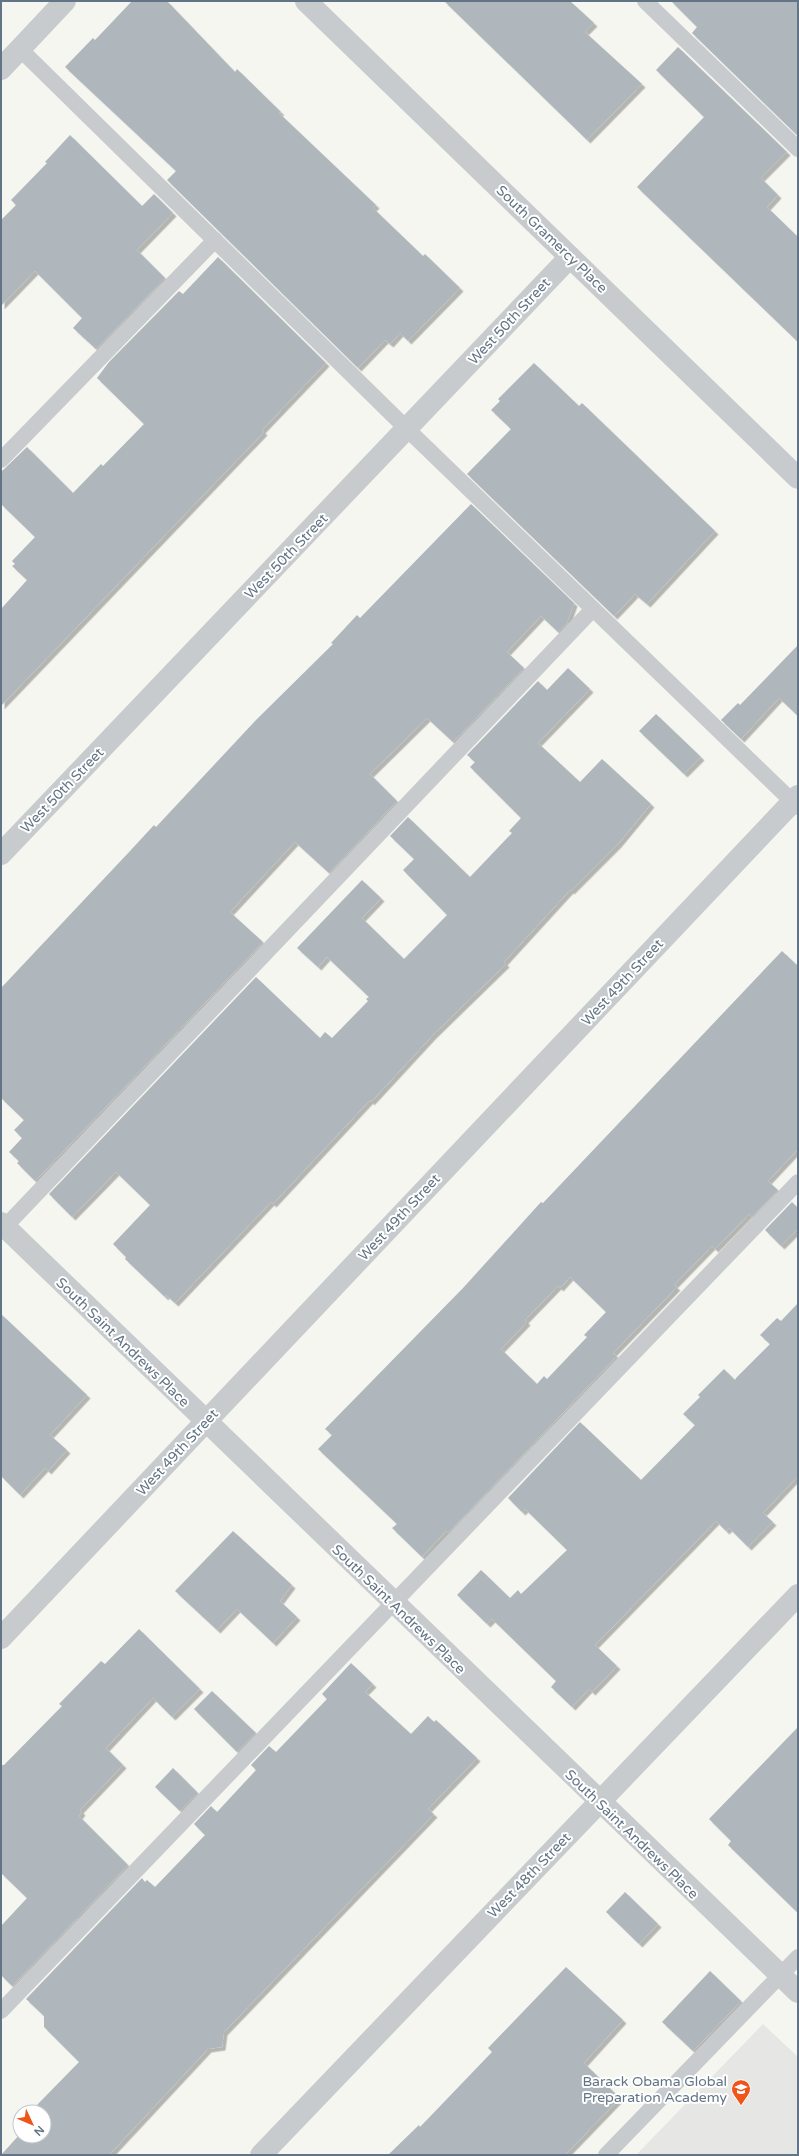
<svg xmlns="http://www.w3.org/2000/svg" width="799" height="2156" font-family="'Varela Round',sans-serif">
  <defs>
    <filter id="shadow"><feDropShadow dx="3.5" dy="3.5" stdDeviation="0" flood-color="#0004"/></filter>
  </defs>
  <rect width="100%" height="100%" fill="#f6f6f1"/>
  <polygon fill="#e6e7e5" points="763,2024 798,2057 798,2155 636,2155"/>
  <g fill="#afb7bc" fill-rule="evenodd" filter="url(#shadow)">
    <polygon points="132,1 167,1 235,72 237,69 281,112 279,113 376,205 373,208 423,256 425,254 460,288 408,341 400,333 390,344 385,340 358,368 167,180 176,171 65,67 93,38 95,40"/>
    <polygon points="444,1 570,1 594,23 585,32 642,84 587,140"/>
    <polygon points="671,1 798,1 798,136 692,33 697,27"/>
    <polygon points="678,47 787,152 761,178 778,195 767,207 798,237 798,342 637,187 704,117 656,70"/>
    <polygon points="70,135 142,206 154,194 173,213 137,250 165,278 96,349 73,328 82,318 35,271 1,306 1,220 16,205 11,200 47,163 45,162"/>
    <polygon points="218,257 326,363 262,430 264,432 1,706 1,609 27,580 12,566 15,564 12,561 35,537 1,504 1,472 27,447 73,493 101,464 103,466 144,424 97,378 109,362 179,291 183,294"/>
    <polygon points="534,363 579,406 582,403 715,531 647,604 635,594 614,616 467,474 511,429 491,410 500,401 498,399"/>
    <polygon points="471,504 574,603 567,623 558,632 541,616 507,652 524,668 453,742 427,718 370,774 397,801 329,873 295,842 230,912 263,942 35,1181 17,1163 19,1161 9,1152 22,1138 14,1130 24,1120 1,1098 1,988 130,851 154,825 156,827 256,720 333,644 331,643 357,615 360,618"/>
    <polygon points="798,645 798,716 779,698 741,739 721,720 738,703 740,705"/>
    <polygon points="568,668 590,689 538,743 580,782 602,759 651,804 618,844 571,891 570,890 504,962 506,964 433,1035 371,1102 370,1100 273,1204 271,1202 175,1303 166,1295 165,1297 125,1259 126,1257 113,1244 150,1205 116,1172 72,1217 49,1194 256,977 320,1038 325,1032 332,1038 368,1001 366,999 369,997 327,957 318,967 297,948 362,880 381,898 362,918 404,959 447,915 403,870 414,859 390,836 408,817 470,877 512,833 509,831 521,818 470,767 475,762 467,755 538,681 547,690"/>
    <polygon points="656,714 701,757 684,774 639,731"/>
    <path d="M 782,951 L 798,966 L 798,1149 L 768,1181 L 778,1190 L 752,1217 L 749,1214 L 715,1249 L 712,1246 L 674,1285 L 677,1287 L 613,1353 L 617,1356 L 448,1533 L 446,1531 L 422,1557 L 392,1528 L 397,1524 L 318,1449 L 332,1435 L 325,1429 L 463,1288 L 541,1202 L 543,1203 ZM 570,1277 L 606,1312 L 584,1335 L 587,1337 L 547,1379 L 544,1376 L 537,1384 L 501,1349 L 527,1322 L 525,1320 L 558,1286 L 560,1288 Z"/>
    <polygon points="792,1202 798,1208 798,1229 781,1246 765,1230"/>
    <polygon points="798,1303 798,1476 763,1513 773,1522 748,1547 729,1528 726,1531 716,1521 595,1645 617,1666 592,1692 589,1689 572,1707 551,1687 556,1681 492,1619 487,1624 457,1595 481,1570 510,1598 518,1590 521,1594 567,1550 525,1509 522,1512 508,1498 580,1422 641,1480 695,1425 683,1414 700,1397 698,1395 724,1369 735,1380 736,1378 770,1344 760,1335 777,1318 781,1321"/>
    <polygon points="1,1314 87,1395 50,1435 67,1450 48,1471 45,1468 20,1495 1,1476"/>
    <polygon points="233,1531 292,1585 280,1601 297,1617 273,1643 237,1609 217,1630 175,1591"/>
    <polygon points="139,1629 200,1689 172,1717 153,1698 106,1748 123,1765 80,1810 82,1812 79,1816 128,1865 12,1986 1,1975 1,1926 27,1898 1,1873 1,1765 4,1765 62,1706 59,1704 101,1661 105,1664"/>
    <polygon points="351,1663 373,1684 365,1692 411,1734 428,1716 434,1722 436,1720 477,1758 428,1809 434,1814 224,2032 222,2047 208,2049 109,2155 1,2155 20,2134 20,2136 44,2136 44,2112 41,2112 42,2110 37,2105 79,2062 44,2027 44,2016 26,1999 142,1878 145,1882 147,1880 155,1887 205,1835 194,1824 211,1806 217,1812 256,1770 251,1765 269,1746 276,1752 327,1699 322,1694"/>
    <polygon points="212,1691 256,1733 237,1752 194,1709"/>
    <polygon points="798,1727 798,1913 728,1845 731,1841 709,1819"/>
    <polygon points="173,1768 198,1793 180,1811 155,1787"/>
    <polygon points="625,1892 658,1924 639,1944 606,1912"/>
    <polygon points="566,1967 623,2020 584,2063 620,2098 565,2155 388,2155 419,2125 420,2127 492,2052 488,2048"/>
    <polygon points="710,1971 741,2001 693,2051 662,2022"/>
  </g>
  <g fill="none" stroke-linecap="round" stroke-linejoin="round">
    <g stroke="#c8cbce" stroke-width="16">
      <polyline points="645,1 798,149"/>
      <polyline points="20,49 407,429 798,807"/>
      <polyline points="1,460 215,240"/>
      <polyline points="1,1231 593,609"/>
      <polyline points="1,2011 798,1182"/>
      <polyline points="606,2155 798,1957"/>
    </g>
    <g stroke="#c8cbce" stroke-width="22">
      <polyline points="1,854 570,257"/>
      <polyline points="1,1223 798,1992"/>
      <polyline points="1,1638 798,796"/>
    </g>
    <g stroke="#c8cbce" stroke-width="22">
      <polyline points="306,1 798,478"/>
      <polyline points="1,69 65,1"/>
      <polyline points="261,2155 798,1595"/>
    </g>
  </g>
  <defs>
    <symbol id="school-pin" viewBox="-11 -11 22 30"><path d="M0 17L-7.5 6A9.5 9.5 0 1 1 7.5 6Z" fill="#ef5418" stroke="#fff"/><path d="M0-5L7-2L0 1L-7-2ZM-4 1L0 2.5L4 1V4Q0 6-4 4Z" fill="#fff"/></symbol>
  </defs>
  <g fill-rule="evenodd">
    <use href="#school-pin" x="730" y="2078" width="22" height="30"/>
  </g>
  <g text-anchor="middle" stroke-width="4" stroke-linejoin="round" paint-order="stroke">
    <g font-size="14" fill="#627485" stroke="#fff">
      <text transform="translate(552 239) rotate(44)" y="5">South Gramercy Place</text>
      <text transform="translate(509 321) rotate(-47)" y="5">West 50th Street</text>
      <text transform="translate(286 556) rotate(-46)" y="5">West 50th Street</text>
      <text transform="translate(62 790) rotate(-46)" y="5">West 50th Street</text>
      <text transform="translate(622 982) rotate(-47)" y="5">West 49th Street</text>
      <text transform="translate(399 1217) rotate(-47)" y="5">West 49th Street</text>
      <text transform="translate(123 1342) rotate(44)" y="5">South Saint Andrews Place</text>
      <text transform="translate(177 1452) rotate(-47)" y="5">West 49th Street</text>
      <text transform="translate(399 1609) rotate(44)" y="5">South Saint Andrews Place</text>
      <text transform="translate(632 1834) rotate(44)" y="5">South Saint Andrews Place</text>
      <text transform="translate(529 1875) rotate(-46)" y="5">West 48th Street</text>
    </g>
    <g font-size="14" fill="#627485" stroke="#fff" text-anchor="end">
      <text x="727" y="2086">Barack Obama Global<tspan x="727" dy="16">Preparation Academy</tspan></text>
    </g>
  </g>
  <rect width="799" height="2156" fill="none" stroke="#627485" stroke-width="4"/>
  <g transform="translate(32 2124) rotate(134)"><circle r="19" fill="#ffffff" stroke="#c0c7ce"/>
  <path d="M0-3L7 15L0 10L-7 15Z" fill="#ef5418"/>
  <text y="-6" font-size="11" font-weight="bold" text-anchor="middle" fill="#627485">N</text>
  </g>
</svg>
